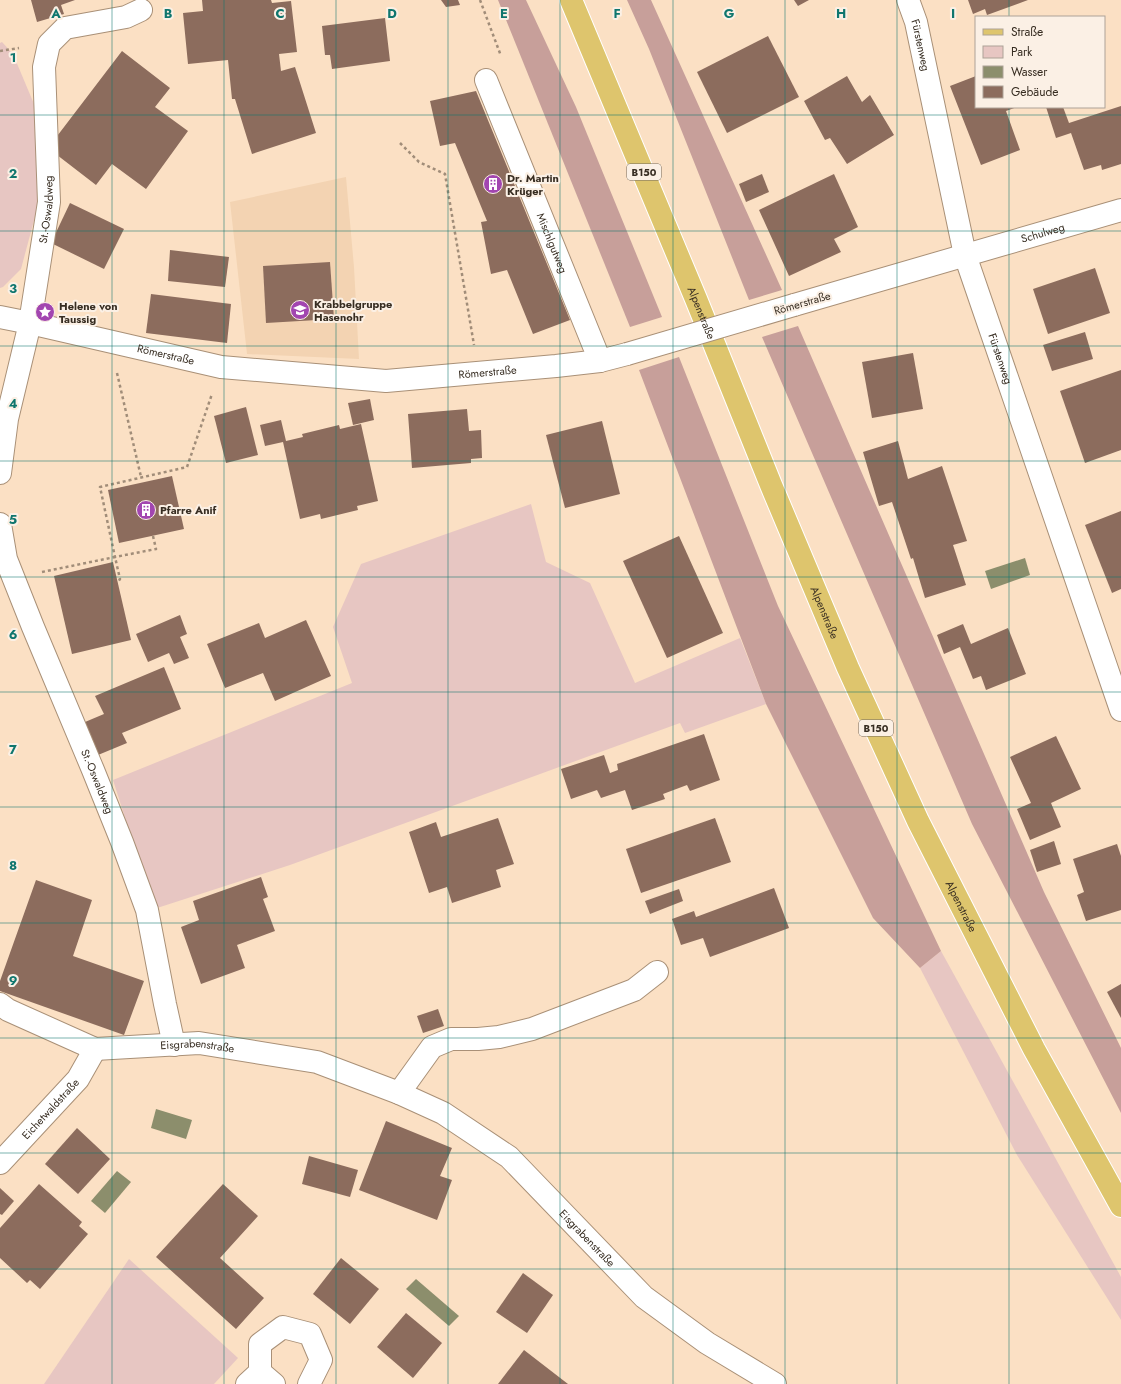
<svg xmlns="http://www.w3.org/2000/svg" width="1121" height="1384" font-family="Jost,sans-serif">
  <rect width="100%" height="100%" fill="#fbe0c4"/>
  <polygon fill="#f3d3b2" points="346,177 354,267 359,359 247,354 230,202"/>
  <g fill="#e7c6c2">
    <polygon points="2,42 13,54 34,104 40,198 21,269 3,287 0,288 0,43"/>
    <polygon points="531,504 546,562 590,583 635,683 740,638 766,704 685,733 680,723 290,865 154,909 113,780 352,683 333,627 361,564"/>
    <polygon points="941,951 1121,1277 1121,1320 1017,1155 920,968"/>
    <polygon points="129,1259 238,1358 214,1384 44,1384"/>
  </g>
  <g fill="#c79f9a">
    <polygon points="498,0 526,0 576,107 662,317 630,327"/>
    <polygon points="627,0 651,0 782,290 749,300 649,49"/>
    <polygon points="798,326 1044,892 1121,1048 1121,1113 972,824 762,337"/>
    <polygon points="679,357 778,606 941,951 920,968 873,918 766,704 639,370"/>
  </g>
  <g fill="#8c8e6c">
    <polygon points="1025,558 1030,575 991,589 985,571"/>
    <polygon points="156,1109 192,1120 186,1139 151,1128"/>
    <polygon points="117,1171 131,1182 105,1213 91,1201"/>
    <polygon points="416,1279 459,1316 449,1326 406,1289"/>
  </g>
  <g fill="#8c6c5d">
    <polygon points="31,0 75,0 61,5 64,14 37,22"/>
    <polygon points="202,0 271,0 272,3 291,1 297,52 279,54 281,71 295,67 316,133 252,154 235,99 232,99 228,60 188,64 183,13 203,11"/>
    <polygon points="441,0 458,0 460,5 446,7"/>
    <polygon points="794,0 809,0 798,6"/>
    <polygon points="968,0 1028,0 987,15 985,9 973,14"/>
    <polygon points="385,18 390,61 332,69 330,55 325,55 322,26"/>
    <polygon points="768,36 799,97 727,133 697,72"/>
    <polygon points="122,51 170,88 155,107 188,131 146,189 112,164 96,185 48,148"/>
    <polygon points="847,76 862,102 870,95 894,135 847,164 830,138 825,140 804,101"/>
    <polygon points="976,76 976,107 1017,107 1006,111 1020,150 981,165 950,86"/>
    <polygon points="476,91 570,320 533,334 507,270 491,274 481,222 487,221 455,143 440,146 430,101"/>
    <polygon points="1121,106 1121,164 1102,170 1101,165 1084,170 1071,133 1056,138 1046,107 1063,107 1069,123"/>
    <polygon points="762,174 769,192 746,202 739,184"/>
    <polygon points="834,174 858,227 834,239 841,252 789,276 759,210"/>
    <polygon points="70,203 124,229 104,269 51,243"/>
    <polygon points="170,250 229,257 225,287 168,281"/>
    <polygon points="330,262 334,319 266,323 263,266"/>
    <polygon points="1095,268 1110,313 1048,334 1033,289"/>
    <polygon points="151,294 231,304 227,343 146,333"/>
    <polygon points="1085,332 1093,359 1052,371 1043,345"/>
    <polygon points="913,353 923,409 872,418 862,362"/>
    <polygon points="1121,370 1121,450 1085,463 1060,391"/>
    <polygon points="370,399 374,420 353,425 348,403"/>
    <polygon points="246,407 258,455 226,463 214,416"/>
    <polygon points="467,409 469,431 481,430 482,458 471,459 471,463 412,468 408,414"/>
    <polygon points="281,420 286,441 303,437 302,434 339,425 340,429 361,424 378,501 357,506 358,510 321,519 320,514 300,519 283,442 265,446 260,425"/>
    <polygon points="602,421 620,494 565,508 546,435"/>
    <polygon points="898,441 908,479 942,466 967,541 953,545 966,585 925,598 913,558 911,559 892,502 879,506 863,452"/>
    <polygon points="172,476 184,529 119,543 108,490"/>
    <polygon points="1121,511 1121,589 1112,593 1085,525"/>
    <polygon points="679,536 723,633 667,658 623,561"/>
    <polygon points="113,562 131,640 72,654 54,576"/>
    <polygon points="180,615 187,634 180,637 189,658 174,664 169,653 148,662 136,634"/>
    <polygon points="306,620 331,676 275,701 263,673 225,688 207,644 259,623 265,638"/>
    <polygon points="963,624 971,644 1008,628 1026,674 986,690 981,676 973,679 960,647 944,654 937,635"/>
    <polygon points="164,667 181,709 122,733 127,743 98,755 85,722 104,714 95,696"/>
    <polygon points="704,734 720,780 690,791 687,785 663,794 665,799 632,810 625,790 601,798 597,790 571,799 561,769 604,755 610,773 618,770 617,764"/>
    <polygon points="1056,736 1081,789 1051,803 1061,827 1030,840 1017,809 1031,803 1010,757"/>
    <polygon points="498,818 514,864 496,870 501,887 452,903 447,887 429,893 409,832 436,822 441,837"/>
    <polygon points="715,818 731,862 641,893 626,849"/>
    <polygon points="1054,841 1061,864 1037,872 1030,850"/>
    <polygon points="1117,844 1121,856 1121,910 1086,921 1077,895 1084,892 1073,859"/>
    <polygon points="261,877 268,897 263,899 275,931 237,945 245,968 201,984 181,927 199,920 193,901"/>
    <polygon points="36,880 92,900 73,956 144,981 124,1035 0,991 0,981"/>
    <polygon points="774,888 789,928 710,957 703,938 681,945 672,919 694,911 696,917"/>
    <polygon points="679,889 683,901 650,914 645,901"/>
    <polygon points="1121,984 1121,1018 1107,992"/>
    <polygon points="438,1009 444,1026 423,1033 417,1016"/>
    <polygon points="386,1121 452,1148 440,1176 452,1180 437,1220 359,1190"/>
    <polygon points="77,1128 110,1159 78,1194 45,1164"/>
    <polygon points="309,1156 358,1170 350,1197 302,1184"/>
    <polygon points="39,1184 82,1222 79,1226 88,1234 40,1289 30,1280 27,1283 0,1258 0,1228"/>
    <polygon points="223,1184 258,1216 220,1258 264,1298 236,1329 156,1257"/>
    <polygon points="0,1188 14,1201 2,1215 0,1214"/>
    <polygon points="341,1258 379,1289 350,1324 313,1294"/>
    <polygon points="523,1273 553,1295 527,1333 496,1312"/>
    <polygon points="406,1313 442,1343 413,1378 377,1347"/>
    <polygon points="524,1350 568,1384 498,1384"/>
  </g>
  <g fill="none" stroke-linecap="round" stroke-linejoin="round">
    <defs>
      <g id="minor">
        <path id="s1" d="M 908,0 L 916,22 L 965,255 L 1121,710"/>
        <path id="s2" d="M 486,80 L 600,361"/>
        <path id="s3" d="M 794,305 L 1121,210"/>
        <path id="s4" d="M 0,317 L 30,323 L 221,367 L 386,381 L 556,366 L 600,361 L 627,354"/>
        <path id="s5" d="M 0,473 L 7,419 L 30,323 L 49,202 L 44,67 L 49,44 L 65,28 L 126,17 L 141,10"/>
        <path id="s6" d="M 0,524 L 6,559 L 33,627 L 93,770 L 122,842 L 147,910 L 165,1004 L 174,1045"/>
        <path id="s7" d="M 0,1004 L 8,1010 L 95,1049 L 199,1043 L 317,1062 L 399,1093 L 443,1113 L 509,1157 L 644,1297 L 707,1343 L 775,1384"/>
        <polyline points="399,1093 432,1047 451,1039 478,1039 499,1037 532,1029 634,990 657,972"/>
        <path id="s8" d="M 0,1163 L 78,1079 L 95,1049"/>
        <polyline points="260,1372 274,1384"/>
        <polyline points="247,1384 260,1372 260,1344 283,1327 310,1334 321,1360 309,1384"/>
      </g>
      <g id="primary">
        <path id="s9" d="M 571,0 L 696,299 L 771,485 L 848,668 L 918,821 L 1034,1049 L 1121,1206"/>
      </g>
    </defs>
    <use href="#minor" stroke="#a99077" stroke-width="24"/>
    <use href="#primary" stroke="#fff" stroke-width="24"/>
    <g stroke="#a18d79" stroke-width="2.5" stroke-dasharray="3 3" stroke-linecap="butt">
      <polyline points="480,0 501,56"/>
      <polyline points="0,51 19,48"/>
      <polyline points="400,143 419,162 445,174 474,345"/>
      <polyline points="117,373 141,477"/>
      <polyline points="153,536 156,549 115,557 100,487 187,467 212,394"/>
      <polyline points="42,572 115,557 120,579 118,582"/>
    </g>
    <use href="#minor" stroke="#fff" stroke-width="22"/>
    <use href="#primary" stroke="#dec56d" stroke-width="22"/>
    <defs>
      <polyline id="minor-bridge" points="627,354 794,305"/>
    </defs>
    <use href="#minor-bridge" stroke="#a99077" stroke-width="24" stroke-linecap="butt"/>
    <use href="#minor-bridge" stroke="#fff" stroke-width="22"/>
  </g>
  <path fill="none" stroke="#0f766e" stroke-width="1" stroke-opacity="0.55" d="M 112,0 L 112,1384M 224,0 L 224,1384M 336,0 L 336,1384M 448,0 L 448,1384M 560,0 L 560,1384M 673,0 L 673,1384M 785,0 L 785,1384M 897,0 L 897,1384M 1009,0 L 1009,17M 1009,107 L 1009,1384M 0,115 L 1121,115M 0,231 L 1121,231M 0,346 L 1121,346M 0,461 L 1121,461M 0,577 L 1121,577M 0,692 L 1121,692M 0,807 L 1121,807M 0,923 L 1121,923M 0,1038 L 1121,1038M 0,1153 L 1121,1153M 0,1269 L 1121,1269"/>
  <defs>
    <symbol id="building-disc" viewBox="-11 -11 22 22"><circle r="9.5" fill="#a246b0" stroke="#fbf0e5"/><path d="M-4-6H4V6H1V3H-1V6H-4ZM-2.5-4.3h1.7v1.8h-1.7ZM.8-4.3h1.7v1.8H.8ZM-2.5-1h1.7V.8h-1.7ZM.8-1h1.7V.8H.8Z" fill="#fff"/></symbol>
    <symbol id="school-disc" viewBox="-11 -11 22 22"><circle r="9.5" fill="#a246b0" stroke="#fbf0e5"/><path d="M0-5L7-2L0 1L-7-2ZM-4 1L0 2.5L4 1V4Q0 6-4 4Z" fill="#fff"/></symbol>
    <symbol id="sight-disc" viewBox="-11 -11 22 22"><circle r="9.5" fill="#a246b0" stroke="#fbf0e5"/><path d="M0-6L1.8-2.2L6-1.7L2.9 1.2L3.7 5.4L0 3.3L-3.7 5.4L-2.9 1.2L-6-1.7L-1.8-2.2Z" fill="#fff"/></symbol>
  </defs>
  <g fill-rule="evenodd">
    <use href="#building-disc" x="482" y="173" width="22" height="22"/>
    <use href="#school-disc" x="289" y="299" width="22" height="22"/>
    <use href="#sight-disc" x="34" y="301" width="22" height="22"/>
    <use href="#building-disc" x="135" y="499" width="22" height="22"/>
  </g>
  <g text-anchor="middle" stroke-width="4" stroke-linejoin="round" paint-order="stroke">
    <g fill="#fbf0e5" stroke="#72685c" stroke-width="1">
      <rect x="627" y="164" width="34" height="16" rx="3"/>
      <rect x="859" y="720" width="34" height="16" rx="3"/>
    </g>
    <g font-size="10" font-weight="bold" fill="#372d22">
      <text x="644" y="176">B150</text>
      <text x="876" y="732">B150</text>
    </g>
    <g font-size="11" fill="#372d22" stroke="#fbf0e5">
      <text dy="4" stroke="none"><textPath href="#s1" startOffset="47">Fürstenweg</textPath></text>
      <text dy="4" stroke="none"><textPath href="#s5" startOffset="268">St.-Oswaldweg</textPath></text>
      <text dy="4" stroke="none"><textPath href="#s3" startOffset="259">Schulweg</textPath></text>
      <text dy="4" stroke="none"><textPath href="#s2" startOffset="176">Mischlgutweg</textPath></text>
      <text transform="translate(802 303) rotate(-16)" y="4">Römerstraße</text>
      <text dy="4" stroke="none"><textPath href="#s9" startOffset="339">Alpenstraße</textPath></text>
      <text dy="4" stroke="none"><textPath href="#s4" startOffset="170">Römerstraße</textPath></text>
      <text dy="4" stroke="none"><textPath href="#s1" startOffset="371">Fürstenweg</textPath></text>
      <text dy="4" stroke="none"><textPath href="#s4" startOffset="494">Römerstraße</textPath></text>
      <text dy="4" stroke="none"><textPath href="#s9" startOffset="663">Alpenstraße</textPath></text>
      <text dy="4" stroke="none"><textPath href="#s6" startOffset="276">St.-Oswaldweg</textPath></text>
      <text dy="4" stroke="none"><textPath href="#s9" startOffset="987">Alpenstraße</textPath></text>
      <text dy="4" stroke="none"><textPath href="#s7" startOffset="208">Eisgrabenstraße</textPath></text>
      <text dy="4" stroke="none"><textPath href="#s8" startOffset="74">Eichetwaldstraße</textPath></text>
      <text dy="4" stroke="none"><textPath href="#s7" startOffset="657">Eisgrabenstraße</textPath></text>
    </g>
    <g font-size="11" font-weight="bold" fill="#372d22" stroke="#fbf0e5" text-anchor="start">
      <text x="507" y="182">Dr. Martin<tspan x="507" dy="13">Krüger</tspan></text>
      <text x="314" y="308">Krabbelgruppe<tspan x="314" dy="13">Hasenohr</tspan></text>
      <text x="59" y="310">Helene von<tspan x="59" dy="13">Taussig</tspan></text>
      <text x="160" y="514">Pfarre Anif</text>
    </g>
  </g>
  <g font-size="13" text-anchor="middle" font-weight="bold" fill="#0f766e" stroke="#fbf0e5" stroke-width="4" stroke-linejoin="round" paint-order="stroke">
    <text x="56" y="18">A</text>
    <text x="168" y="18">B</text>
    <text x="280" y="18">C</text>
    <text x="392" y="18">D</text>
    <text x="504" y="18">E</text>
    <text x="617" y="18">F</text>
    <text x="729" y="18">G</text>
    <text x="841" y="18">H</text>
    <text x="953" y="18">I</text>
    <text x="13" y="62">1</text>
    <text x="13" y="178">2</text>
    <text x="13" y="293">3</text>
    <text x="13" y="408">4</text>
    <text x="13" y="524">5</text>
    <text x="13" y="639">6</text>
    <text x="13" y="754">7</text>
    <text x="13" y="870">8</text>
    <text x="13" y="985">9</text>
  </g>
  <rect x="975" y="16" width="130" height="92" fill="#fbf0e5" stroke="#ada297"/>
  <rect x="983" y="29" width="20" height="6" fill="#dec56d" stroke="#ada297"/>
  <text x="1011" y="36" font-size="12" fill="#372d22">Straße</text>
  <rect x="983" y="46" width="20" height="12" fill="#e7c6c2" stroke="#ada297"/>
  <text x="1011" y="56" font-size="12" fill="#372d22">Park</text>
  <rect x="983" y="66" width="20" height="12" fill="#8c8e6c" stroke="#ada297"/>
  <text x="1011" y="76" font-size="12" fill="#372d22">Wasser</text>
  <rect x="983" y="86" width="20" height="12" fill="#8c6c5d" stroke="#ada297"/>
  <text x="1011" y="96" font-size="12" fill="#372d22">Gebäude</text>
</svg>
